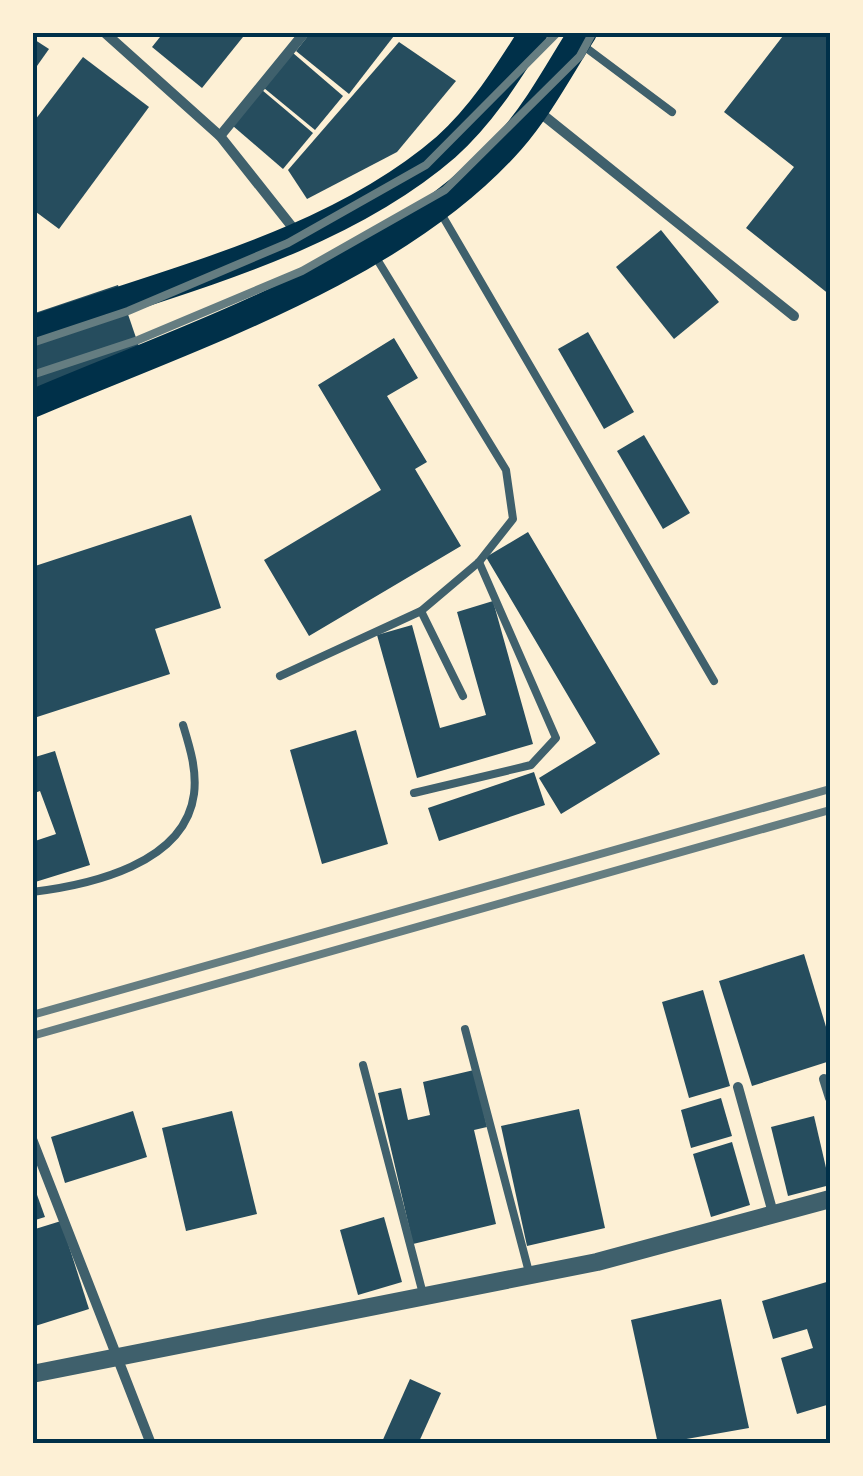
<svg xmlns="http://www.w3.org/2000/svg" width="863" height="1476" font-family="Commissioner,sans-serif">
  <rect width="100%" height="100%" fill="#fdf0d5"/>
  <g fill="#264d5e">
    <polygon points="164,32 247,32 202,88 152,47"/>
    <polygon points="311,32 397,32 349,94 296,51"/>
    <polygon points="786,32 830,32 830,295 746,228 794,167 724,112"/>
    <polygon points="32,38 49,49 32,73"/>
    <polygon points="399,42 456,81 397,152 307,199 288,170"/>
    <polygon points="293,53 343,96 315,130 264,88"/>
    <polygon points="83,57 149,107 59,229 32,209 32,124"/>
    <polygon points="262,90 313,133 283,169 233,126"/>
    <polygon points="661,230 719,302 674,339 616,267"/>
    <polygon points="118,285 146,367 32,407 32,314"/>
    <polygon points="588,332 634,412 604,429 558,349"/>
    <polygon points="394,338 418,378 387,396 427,462 415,469 461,546 309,636 264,560 381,490 318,385"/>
    <polygon points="644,435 690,513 663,529 617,451"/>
    <polygon points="191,515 221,608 155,629 170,674 37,717 32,702 32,567"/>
    <polygon points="528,532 660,754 561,814 539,778 596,743 486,557"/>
    <polygon points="493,601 533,744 417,778 377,635 412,625 440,728 486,715 457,612"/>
    <polygon points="356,730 388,844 322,864 290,750"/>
    <polygon points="55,751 90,865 32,883 32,842 56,834 40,791 32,794 32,758"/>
    <polygon points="534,772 545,805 439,841 428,808"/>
    <polygon points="804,954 830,1040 830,1061 752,1086 719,981"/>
    <polygon points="703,990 730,1086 689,1098 662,1002"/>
    <polygon points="474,1070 487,1127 474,1130 496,1224 413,1244 378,1093 401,1088 408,1120 430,1115 423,1082"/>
    <polygon points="721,1098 732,1136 691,1148 681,1110"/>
    <polygon points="579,1109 605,1228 527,1246 501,1126"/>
    <polygon points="133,1111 147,1157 65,1183 51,1137"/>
    <polygon points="232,1111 257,1214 186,1231 162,1128"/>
    <polygon points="814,1116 830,1185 788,1196 771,1127"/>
    <polygon points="732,1142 750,1205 711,1217 693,1154"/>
    <polygon points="32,1181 45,1217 32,1221"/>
    <polygon points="384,1217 402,1282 358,1295 340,1230"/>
    <polygon points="61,1221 89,1309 32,1327 32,1230"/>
    <polygon points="830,1281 830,1404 797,1414 781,1358 813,1348 807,1329 773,1339 762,1301"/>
    <polygon points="721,1299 749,1428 658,1444 631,1320"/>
    <polygon points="410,1379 441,1393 418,1444 381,1444"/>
  </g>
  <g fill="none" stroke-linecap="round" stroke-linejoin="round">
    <g stroke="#3f606c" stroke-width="8">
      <polyline points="581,44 672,112"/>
      <polyline points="439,210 714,681"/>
      <polyline points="421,611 463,696"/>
      <polyline points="280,676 421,611 479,562 513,519 506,470 375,256"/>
      <polyline points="414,793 531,765 556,738 479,562"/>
      <path d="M 32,892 C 90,885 185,864 194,794 C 197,770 190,748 183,725"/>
      <polyline points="465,1029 530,1276"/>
      <polyline points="363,1065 423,1294"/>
    </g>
    <g stroke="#3f606c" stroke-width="10">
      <polyline points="104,32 220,136 297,233"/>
      <polyline points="538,111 794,316"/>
      <polyline points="220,136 305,32"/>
      <polyline points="824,1079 830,1098"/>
      <polyline points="738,1087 773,1213"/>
      <polyline points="32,1139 151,1444"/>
    </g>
    <polyline stroke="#3f606c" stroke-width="18" points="32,1374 597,1262 830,1199"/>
    <g stroke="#003049" stroke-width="28">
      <path d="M 32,330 C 170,281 334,244 446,147 C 482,115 508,73 534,32"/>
      <path d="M 32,404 C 188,337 397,270 511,140 C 539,108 560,68 583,32"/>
    </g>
    <g stroke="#657d81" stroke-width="8">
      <polyline points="32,343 128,311 288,243 426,165 558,32"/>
      <polyline points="32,375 138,340 302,271 445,190 580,56 593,32"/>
      <polyline points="32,1015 830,789"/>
      <polyline points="32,1036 830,810"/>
    </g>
  </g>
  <rect width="863" height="1476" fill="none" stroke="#fdf0d5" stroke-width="70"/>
  <rect x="35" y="35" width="793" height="1406" fill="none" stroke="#003049" stroke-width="4"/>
</svg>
